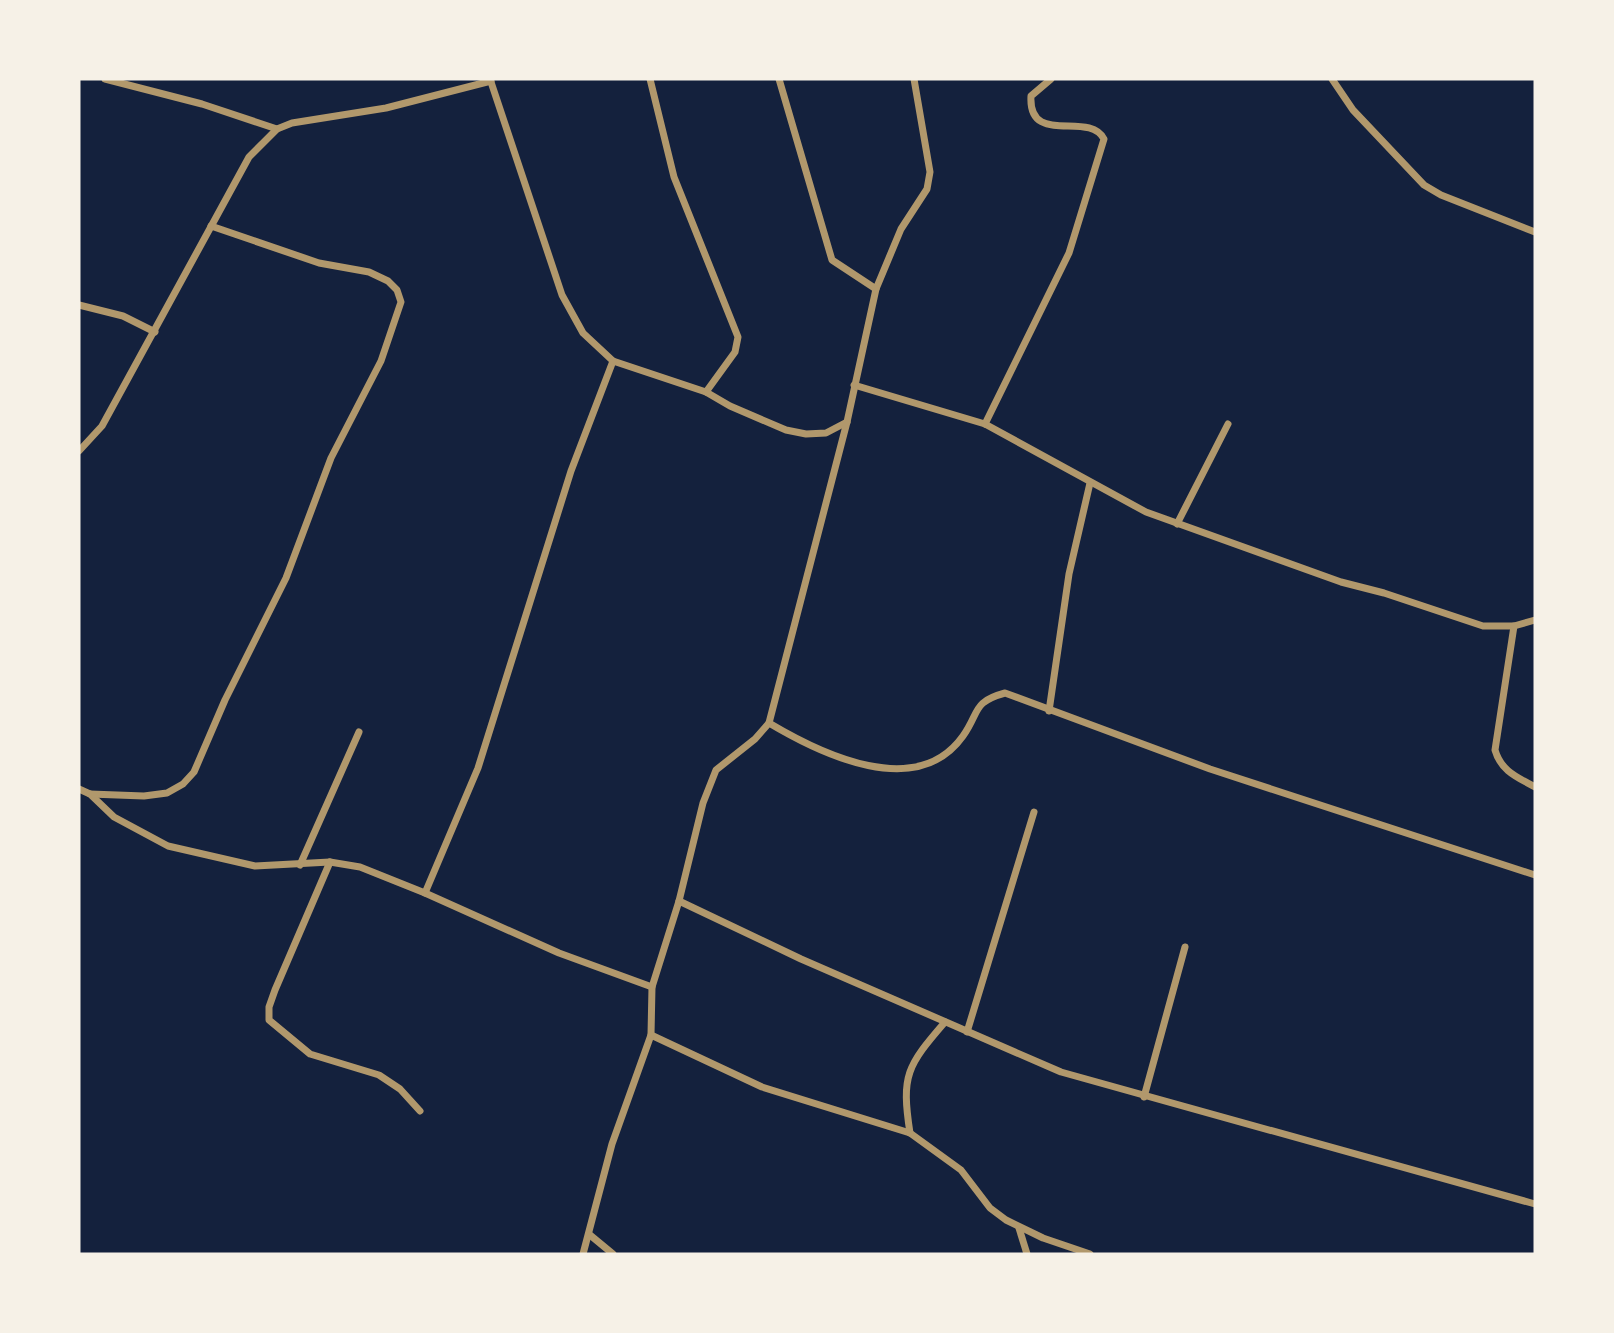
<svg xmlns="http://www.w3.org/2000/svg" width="1614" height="1333" font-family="'Golos Text',sans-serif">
  <rect width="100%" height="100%" fill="#14213d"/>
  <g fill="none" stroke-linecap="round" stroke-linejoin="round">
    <g stroke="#b1986c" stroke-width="7">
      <polyline points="105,79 202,104 277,129"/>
      <polyline points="490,79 562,295 583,333 613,361 706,392 730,406 786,430 806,434 826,433 847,422"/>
      <polyline points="650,79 674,177 738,337 735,352 706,392"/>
      <polyline points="779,79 832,260 876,289 901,229 927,189 930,172 914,79"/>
      <polyline points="1332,79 1353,110 1424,185 1441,195 1535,232"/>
      <polyline points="79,305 123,316 155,332"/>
      <polyline points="854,385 985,424 1146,512 1341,582 1384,593 1483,626 1514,626 1535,620"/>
      <path d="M 985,424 L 1069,253 L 1104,139 C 1089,110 1028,147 1031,96 L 1051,79"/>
      <polyline points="79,451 102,426 249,157 277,129 292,123 386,108 491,81"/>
      <polyline points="1177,524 1228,424"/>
      <path d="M 1514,626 L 1495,750 C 1501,771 1517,777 1535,787"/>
      <polyline points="1049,711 1069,574 1090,483"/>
      <polyline points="769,723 847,422 876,289"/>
      <polyline points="79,789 90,794 114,817 168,846 255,866 330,862 360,867 425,893 559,953 652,987"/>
      <polyline points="90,794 144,796 167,793 183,784 194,772 225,700 286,578 331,458 381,361 401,302 397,290 388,281 369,272 319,263 211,226"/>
      <polyline points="330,862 275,990 269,1007 269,1020 310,1054 379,1075 400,1089 420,1111"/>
      <polyline points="300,865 359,732"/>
      <polyline points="425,893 478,768 571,471 613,361"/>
      <polyline points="679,901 801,959 1061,1072 1535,1204"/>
      <polyline points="967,1032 1034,812"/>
      <polyline points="651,1035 762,1087 910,1133 961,1170 990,1208 1006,1220 1043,1238 1090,1254"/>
      <polyline points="1144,1097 1185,947"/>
      <path d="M 910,1133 C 901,1075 907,1066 945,1022"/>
      <polyline points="1019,1228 1027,1254"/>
      <polyline points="590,1235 613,1254"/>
      <path d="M 583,1254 L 612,1144 L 651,1035 L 652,987 L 679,901 L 703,803 L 716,770 L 755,739 L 769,723 C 821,754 917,801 963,736 C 980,712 972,702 1005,693 L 1210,769 L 1535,875"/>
    </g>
  </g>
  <rect width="1614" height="1333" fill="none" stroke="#f6f1e7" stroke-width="161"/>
</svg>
